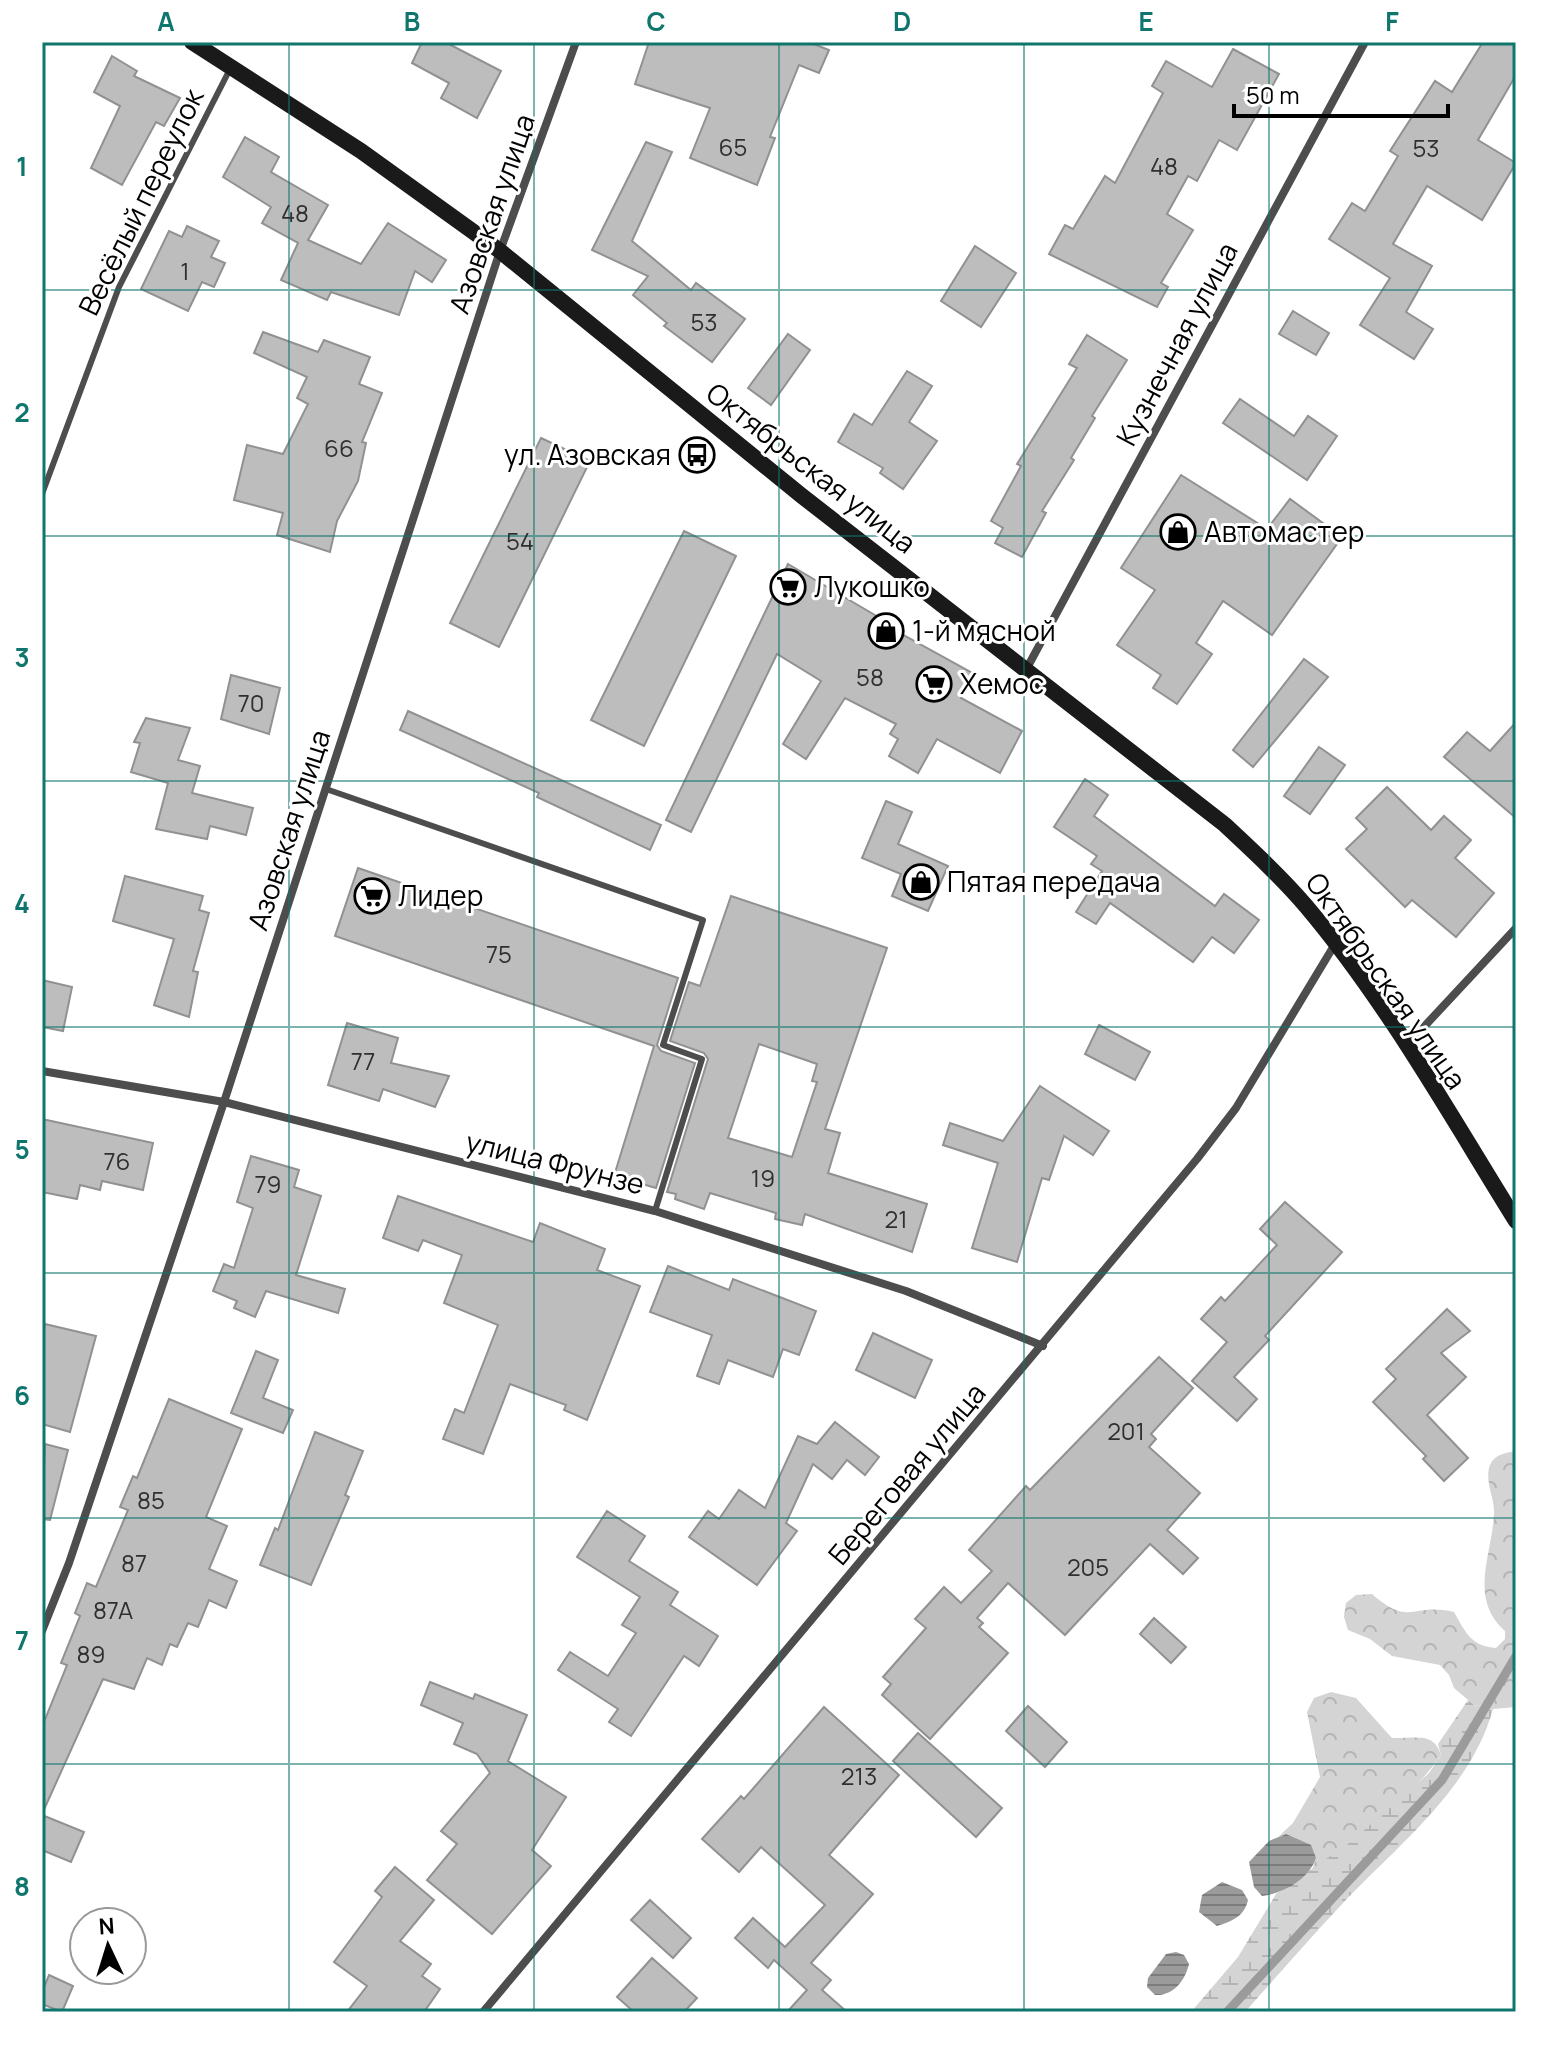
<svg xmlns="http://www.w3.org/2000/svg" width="1558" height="2054" font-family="Manrope,sans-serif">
  <defs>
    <pattern id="forest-crowns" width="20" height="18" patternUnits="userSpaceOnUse" patternTransform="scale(2)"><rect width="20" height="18" fill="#d4d4d4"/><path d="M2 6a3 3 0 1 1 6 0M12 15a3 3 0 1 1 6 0" fill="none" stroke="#b4b4b4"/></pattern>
    <pattern id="wetland-marsh" width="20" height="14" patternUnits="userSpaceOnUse" patternTransform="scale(2)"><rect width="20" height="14" fill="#d4d4d4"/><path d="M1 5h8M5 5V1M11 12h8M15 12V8" fill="none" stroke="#b4b4b4"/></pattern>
    <pattern id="water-rules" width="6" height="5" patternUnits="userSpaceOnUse" patternTransform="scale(2)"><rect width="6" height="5" fill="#9b9b9b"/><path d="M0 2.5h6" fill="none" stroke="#7c7c7c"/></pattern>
  </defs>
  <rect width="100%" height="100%" fill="#fff"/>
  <g fill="url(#forest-crowns)">
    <path d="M 1516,1451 L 1516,1707 L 1493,1709 L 1474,1705 L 1454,1688 L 1449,1675 L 1440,1665 L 1392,1656 L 1370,1639 L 1348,1630 L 1344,1617 L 1346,1603 L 1356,1595 L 1372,1594 C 1411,1628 1412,1602 1454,1612 C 1466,1633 1471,1646 1496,1648 L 1505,1639 L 1505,1631 C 1468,1598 1492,1556 1494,1514 C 1495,1498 1484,1481 1490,1465 C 1495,1454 1505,1453 1516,1451 Z"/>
    <path d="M 1331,1692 L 1356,1698 L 1392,1738 C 1414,1739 1434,1731 1441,1755 C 1409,1801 1357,1838 1312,1870 L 1316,1858 L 1286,1834 L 1278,1837 L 1293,1823 L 1320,1777 L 1307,1712 L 1314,1698 Z"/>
  </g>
  <path fill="url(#wetland-marsh)" d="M 1468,1700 L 1474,1705 L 1493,1709 C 1471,1789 1399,1844 1344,1902 C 1310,1938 1278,1975 1245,2012 L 1191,2012 L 1238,1957 L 1276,1894 L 1352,1841 L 1429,1773 L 1441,1755 L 1438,1744 Z"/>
  <g fill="url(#water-rules)">
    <path d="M 1286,1834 L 1311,1845 L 1316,1858 C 1309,1879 1284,1893 1262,1896 L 1254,1887 L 1249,1862 L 1269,1841 Z"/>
    <path d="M 1222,1882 L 1242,1890 L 1248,1900 C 1244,1917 1232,1921 1217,1926 L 1199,1912 L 1202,1895 Z"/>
    <path d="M 1176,1952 L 1184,1955 L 1189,1964 C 1185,1981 1173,1996 1155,1995 L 1147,1987 L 1148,1978 L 1166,1954 Z"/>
  </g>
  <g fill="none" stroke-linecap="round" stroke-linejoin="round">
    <polyline stroke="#9b9b9b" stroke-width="9" points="1227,2012 1442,1780 1516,1656"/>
  </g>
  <g fill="#bdbdbd" stroke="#919191" stroke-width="2" fill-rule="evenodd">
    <polygon points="422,42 445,42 501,71 477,118 441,98 449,83 412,63"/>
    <polygon points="649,42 809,42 829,50 819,73 799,65 770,137 775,138 757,185 690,158 710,108 635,84"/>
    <polygon points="1483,42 1516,42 1516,75 1478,140 1516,163 1482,220 1427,186 1393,244 1432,266 1406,312 1433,329 1414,359 1360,325 1390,278 1329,239 1352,203 1365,211 1398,156 1390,151 1435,81 1452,92"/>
    <polygon points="1233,49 1279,74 1237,150 1219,140 1197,181 1188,176 1167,214 1193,230 1161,283 1168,287 1157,307 1049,254 1065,225 1073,229 1105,176 1115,183 1163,93 1152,86 1166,61 1212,87"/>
    <polygon points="112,56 137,71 134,76 180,98 164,126 156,122 122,185 91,168 120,106 94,92"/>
    <polygon points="245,137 279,157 271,172 328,205 308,240 361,264 388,223 446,260 432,282 415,271 399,315 331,292 327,300 281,280 298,243 262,223 271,207 223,177"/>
    <polygon points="646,142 672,152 632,241 691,290 696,283 745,319 712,362 664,326 667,323 633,295 648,276 592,250"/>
    <polygon points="187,226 219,241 211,257 225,263 214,287 202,282 188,311 141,289 169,231 182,237"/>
    <polygon points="975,246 1016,273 981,327 941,301"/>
    <polygon points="1293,311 1329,333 1316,355 1279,334"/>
    <polygon points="263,332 318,352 324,340 370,357 359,384 382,393 362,442 366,443 358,481 337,521 330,552 277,535 283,513 234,500 247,445 283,454 308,404 297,398 307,377 254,353"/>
    <polygon points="788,334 810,350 771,405 748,388"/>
    <polygon points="1087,335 1127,360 1092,416 1095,418 1071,458 1074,460 1042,511 1046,513 1022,557 995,543 1003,528 991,521 1021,466 1017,464 1077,368 1069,364"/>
    <polygon points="907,371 932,386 909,422 937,441 903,489 880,473 883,468 838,442 854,414 872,425"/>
    <polygon points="1240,399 1294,436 1308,416 1337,436 1307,480 1223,423"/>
    <polygon points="541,438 590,461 499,647 450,623"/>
    <polygon points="1181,475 1267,529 1290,499 1342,537 1272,635 1223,601 1196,643 1212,654 1177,704 1153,688 1161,675 1117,645 1155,590 1121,568"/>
    <polygon points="684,531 736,556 644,746 591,720"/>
    <polygon points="788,564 880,618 882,615 903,626 900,633 974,674 961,698 1022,731 1000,773 937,739 918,773 889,756 898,739 890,734 896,724 845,698 806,759 783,744 821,681 777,654 691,832 666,820"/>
    <polygon points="1304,659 1328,677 1253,767 1233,750"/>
    <polygon points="231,675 280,688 269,734 221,719"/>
    <polygon points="408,711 661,825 650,850 537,797 539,793 400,730"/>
    <polygon points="146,718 190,728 178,760 200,766 192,793 253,808 246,835 210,826 207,839 156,829 168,783 131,772 140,743 134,742"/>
    <polygon points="1516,722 1516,818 1444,757 1467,732 1490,751"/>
    <polygon points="1319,747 1345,765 1310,814 1284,796"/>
    <polygon points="1085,779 1108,795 1094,816 1215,906 1224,894 1259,920 1234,953 1212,937 1193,962 1110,903 1096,924 1076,912 1102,871 1091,864 1097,856 1054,827"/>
    <polygon points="1387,787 1431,830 1444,816 1471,840 1455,858 1494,893 1456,937 1412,900 1405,907 1346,849 1367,829 1356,818"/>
    <polygon points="886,801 912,812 898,844 948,866 928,911 892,896 901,874 862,858"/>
    <polygon points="358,868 678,978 657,1045 661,1051 695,1063 656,1188 614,1176 654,1046 335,936"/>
    <polygon points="125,876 203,896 199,910 209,913 193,971 198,972 189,1017 154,1005 174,939 113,921"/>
    <path d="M 731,896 L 887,948 L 825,1129 L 840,1133 L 828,1173 L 927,1204 L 912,1252 L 805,1214 L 802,1225 L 775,1219 L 776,1213 L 710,1193 L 704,1209 L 675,1199 L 676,1194 L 667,1192 L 708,1059 L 704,1053 L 670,1041 L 689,982 L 700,986 ZM 759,1044 L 817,1064 L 812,1081 L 817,1082 L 792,1157 L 728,1138 Z"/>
    <polygon points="42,980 72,987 63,1031 42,1027"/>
    <polygon points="347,1023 398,1038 391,1063 449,1076 435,1107 383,1089 379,1101 328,1085"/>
    <polygon points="1099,1025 1150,1052 1135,1080 1085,1054"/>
    <polygon points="1040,1086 1109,1131 1093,1155 1064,1136 1049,1180 1042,1178 1017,1262 972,1248 998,1163 943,1145 950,1123 1003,1141"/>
    <polygon points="42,1119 153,1143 143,1190 102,1181 100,1190 80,1185 77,1199 42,1192"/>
    <polygon points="251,1156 299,1170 294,1187 321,1196 296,1275 345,1289 338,1313 266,1291 255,1317 234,1308 237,1301 213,1291 224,1264 234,1268 253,1208 237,1202"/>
    <polygon points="398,1196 533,1242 540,1223 605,1249 597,1270 640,1286 587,1420 564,1410 566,1405 510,1384 483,1454 443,1439 455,1409 464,1413 498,1325 444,1303 462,1255 423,1240 418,1251 383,1238"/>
    <polygon points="1285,1202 1342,1252 1265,1336 1269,1340 1234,1377 1257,1399 1237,1421 1192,1381 1227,1342 1201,1319 1221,1297 1225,1301 1277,1245 1260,1229"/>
    <polygon points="668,1266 729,1290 733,1279 816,1311 799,1355 783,1349 773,1377 728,1360 719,1384 697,1376 712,1335 650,1312"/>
    <polygon points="1447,1309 1470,1331 1441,1353 1466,1377 1427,1415 1468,1458 1444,1481 1423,1459 1426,1456 1373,1402 1396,1379 1386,1369"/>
    <polygon points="45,1324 96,1336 70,1432 42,1424 42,1337"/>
    <polygon points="873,1333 932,1360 915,1398 856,1370"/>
    <polygon points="256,1351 278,1360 263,1398 293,1410 283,1433 231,1413"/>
    <polygon points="1159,1357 1193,1388 1151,1434 1156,1439 1149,1447 1200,1493 1167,1530 1198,1558 1183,1574 1150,1544 1065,1635 1008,1583 977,1618 983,1623 979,1627 1008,1653 930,1739 882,1695 891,1684 883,1677 926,1628 915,1619 944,1587 961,1603 992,1571 969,1550 1026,1486 1030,1490"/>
    <polygon points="169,1399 242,1429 206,1517 227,1526 209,1569 237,1581 226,1608 209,1600 198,1627 188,1623 177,1647 170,1644 162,1665 147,1658 134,1689 103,1679 42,1814 42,1727 67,1665 61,1663 80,1616 75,1613 87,1583 96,1587 128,1510 120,1507 133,1476 137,1478"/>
    <polygon points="835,1422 879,1457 865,1475 847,1460 832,1479 813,1464 786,1523 797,1531 757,1585 689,1537 708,1511 719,1519 739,1490 765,1508 798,1436 817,1444"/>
    <polygon points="315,1432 363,1451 345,1495 349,1497 311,1585 260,1565 275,1528 278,1530"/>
    <polygon points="45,1444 68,1450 50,1520 42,1519"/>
    <polygon points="607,1511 645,1536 629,1561 678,1592 670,1605 718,1636 699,1666 684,1656 631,1736 609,1722 618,1709 558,1670 570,1652 608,1676 636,1633 622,1625 640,1597 577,1557"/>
    <polygon points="1154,1618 1186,1647 1171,1663 1140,1634"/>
    <polygon points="430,1682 473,1699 475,1694 527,1715 508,1761 566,1797 532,1850 551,1866 492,1934 427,1880 457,1844 441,1831 490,1773 477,1754 454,1744 463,1723 421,1705"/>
    <polygon points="1028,1706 1067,1742 1045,1767 1006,1731"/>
    <polygon points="824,1707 899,1775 829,1855 873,1894 811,1963 831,1980 822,1990 847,2012 787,2012 807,1990 774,1960 768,1968 735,1938 753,1918 785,1947 825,1905 761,1847 739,1872 702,1839 741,1796 744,1799"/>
    <polygon points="918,1733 1002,1808 976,1837 893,1761"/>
    <polygon points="42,1815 84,1832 71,1862 42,1850"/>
    <polygon points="395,1867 434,1900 400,1941 431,1964 422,1976 440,1989 424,2012 347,2012 367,1986 334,1962 382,1897 375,1891"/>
    <polygon points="650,1900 691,1938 673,1958 631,1920"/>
    <polygon points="652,1958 697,1998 684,2012 634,2012 617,1997"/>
    <polygon points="49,1975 73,1986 62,2012 42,2004 42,1992"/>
  </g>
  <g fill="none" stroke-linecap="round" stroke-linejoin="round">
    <g stroke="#4d4d4d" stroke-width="6">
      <polyline points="42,494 119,287 230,69"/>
      <polyline points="326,789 703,920 663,1045 702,1059 655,1211"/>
    </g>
    <g stroke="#4d4d4d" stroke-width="8">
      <polyline points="1027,668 1365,42"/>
      <polyline points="1407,1045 1516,928"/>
      <polyline points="42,1071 224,1102 655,1211 906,1291 1043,1346"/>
      <polyline points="42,1631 69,1563 224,1102 500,251 576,42"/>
      <polyline points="483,2012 1197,1159 1236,1108 1335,944"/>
    </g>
    <path stroke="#1a1a1a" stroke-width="16" d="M 192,42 L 361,151 L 500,251 L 802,496 L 1224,824 C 1253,851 1281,877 1306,906 C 1387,1002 1450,1115 1516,1221"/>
  </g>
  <path fill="none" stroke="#0f766e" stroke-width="2" stroke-opacity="0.55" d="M 289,42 L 289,2012M 534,42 L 534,2012M 779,42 L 779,2012M 1024,42 L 1024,2012M 1269,42 L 1269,2012M 42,290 L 1516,290M 42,536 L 1516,536M 42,781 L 1516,781M 42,1027 L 1516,1027M 42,1273 L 1516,1273M 42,1518 L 1516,1518M 42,1764 L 1516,1764"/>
  <defs>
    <symbol id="bus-ring" viewBox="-11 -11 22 22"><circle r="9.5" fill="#fff" stroke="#000" stroke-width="1.5"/><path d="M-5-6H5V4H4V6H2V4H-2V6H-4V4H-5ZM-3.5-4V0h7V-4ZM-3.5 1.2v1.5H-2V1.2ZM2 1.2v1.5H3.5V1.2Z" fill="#000"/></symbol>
    <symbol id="shop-ring" viewBox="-11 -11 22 22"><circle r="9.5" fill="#fff" stroke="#000" stroke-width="1.5"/><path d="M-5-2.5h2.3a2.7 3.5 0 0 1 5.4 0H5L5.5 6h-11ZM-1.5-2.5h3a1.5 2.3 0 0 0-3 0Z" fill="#000"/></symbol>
    <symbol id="supermarket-ring" viewBox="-11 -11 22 22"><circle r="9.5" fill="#fff" stroke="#000" stroke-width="1.5"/><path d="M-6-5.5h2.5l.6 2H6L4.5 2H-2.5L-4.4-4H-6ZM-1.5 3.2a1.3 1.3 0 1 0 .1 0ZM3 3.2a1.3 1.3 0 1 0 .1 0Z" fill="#000"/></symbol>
  </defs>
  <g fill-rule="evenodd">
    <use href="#bus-ring" x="677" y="435" width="40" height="40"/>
    <use href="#shop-ring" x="1158" y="512" width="40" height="40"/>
    <use href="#supermarket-ring" x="768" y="567" width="40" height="40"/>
    <use href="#shop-ring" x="866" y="611" width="40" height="40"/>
    <use href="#supermarket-ring" x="914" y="664" width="40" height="40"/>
    <use href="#shop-ring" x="901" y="862" width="40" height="40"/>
    <use href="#supermarket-ring" x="352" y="876" width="40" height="40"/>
  </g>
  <g text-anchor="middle" stroke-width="6" stroke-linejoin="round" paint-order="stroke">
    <g font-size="24" fill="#2f2f2f">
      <text x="733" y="156">65</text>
      <text x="1426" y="157">53</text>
      <text x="1164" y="175">48</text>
      <text x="295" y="222">48</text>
      <text x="185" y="280">1</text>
      <text x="704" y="331">53</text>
      <text x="339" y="457">66</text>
      <text x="520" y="550">54</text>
      <text x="870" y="686">58</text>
      <text x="251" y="712">70</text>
      <text x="499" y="963">75</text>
      <text x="363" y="1070">77</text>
      <text x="117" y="1170">76</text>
      <text x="763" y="1187">19</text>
      <text x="268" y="1193">79</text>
      <text x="896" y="1228">21</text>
      <text x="1126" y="1440">201</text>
      <text x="151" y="1509">85</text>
      <text x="134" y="1572">87</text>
      <text x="1088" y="1576">205</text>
      <text x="113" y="1619">87А</text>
      <text x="91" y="1663">89</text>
      <text x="859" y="1785">213</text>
    </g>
    <g font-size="28" fill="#000" stroke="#fff">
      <text transform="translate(141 202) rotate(-64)" y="10">Весёлый переулок</text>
      <text transform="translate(492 214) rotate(-71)" y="10">Азовская улица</text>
      <text transform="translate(1177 344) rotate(-62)" y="10">Кузнечная улица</text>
      <text transform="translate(811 468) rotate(38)" y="10">Октябрьская улица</text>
      <text transform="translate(289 830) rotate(-72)" y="10">Азовская улица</text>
      <text transform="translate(1386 981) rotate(55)" y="10">Октябрьская улица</text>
      <text transform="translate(555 1163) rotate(14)" y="10">улица Фрунзе</text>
      <text transform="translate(907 1474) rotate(-50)" y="10">Береговая улица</text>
    </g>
    <g font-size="28" fill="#000" stroke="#fff" text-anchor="start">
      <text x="671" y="465" text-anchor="end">ул. Азовская</text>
      <text x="1204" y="542">Автомастер</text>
      <text x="814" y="597">Лукошко</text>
      <text x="912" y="641">1-й мясной</text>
      <text x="960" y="694">Хемос</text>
      <text x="947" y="892">Пятая передача</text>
      <text x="398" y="906">Лидер</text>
    </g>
  </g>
  <rect width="1558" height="2054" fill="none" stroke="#ffffff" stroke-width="88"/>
  <g transform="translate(108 1946) rotate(356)"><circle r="38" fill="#ffffff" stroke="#999999" stroke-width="2"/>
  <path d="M0-6L14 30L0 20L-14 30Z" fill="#000000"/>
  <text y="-12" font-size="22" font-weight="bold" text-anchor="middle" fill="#000000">N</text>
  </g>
  <path d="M1234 104v12h214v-12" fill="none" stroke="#000000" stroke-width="4"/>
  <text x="1246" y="104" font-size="24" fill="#000000" stroke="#ffffff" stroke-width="6" paint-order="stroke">50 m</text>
  <rect x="44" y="44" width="1470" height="1966" fill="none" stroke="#0f766e" stroke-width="3"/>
  <g font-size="26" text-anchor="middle" font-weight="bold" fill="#0f766e">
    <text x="166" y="31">A</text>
    <text x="412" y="31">B</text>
    <text x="656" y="31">C</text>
    <text x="902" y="31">D</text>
    <text x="1146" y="31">E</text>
    <text x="1392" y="31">F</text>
    <text x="22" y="176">1</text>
    <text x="22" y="422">2</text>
    <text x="22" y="667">3</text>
    <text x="22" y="913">4</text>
    <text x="22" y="1159">5</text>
    <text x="22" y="1405">6</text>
    <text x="22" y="1650">7</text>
    <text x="22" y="1896">8</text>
  </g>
</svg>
